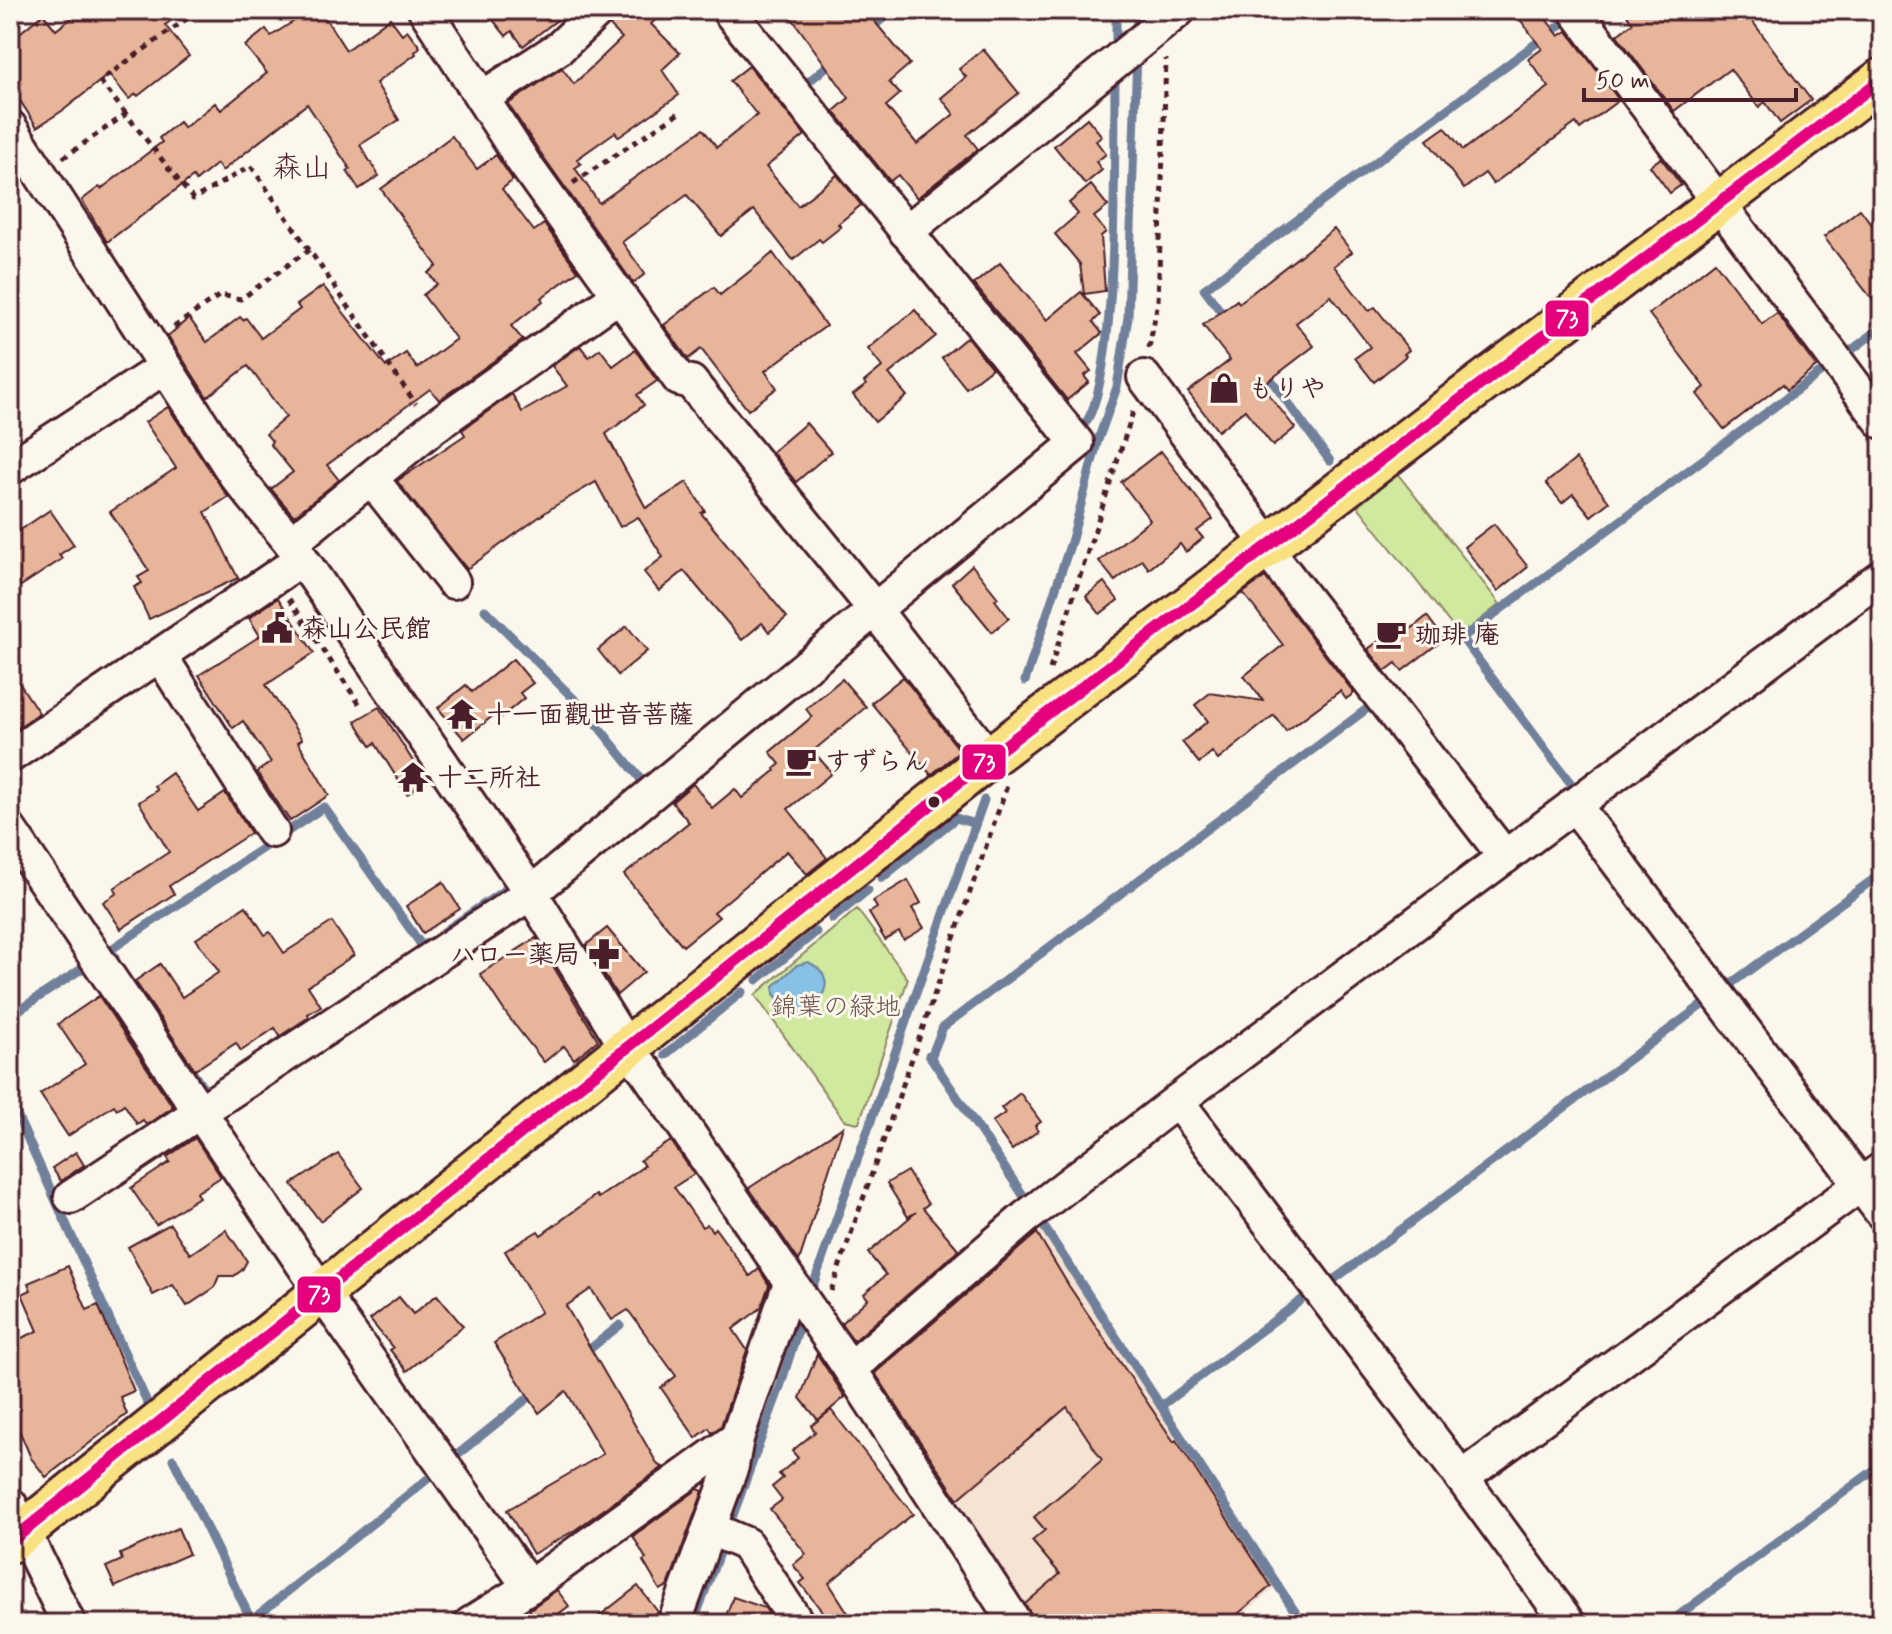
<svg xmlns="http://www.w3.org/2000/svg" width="1892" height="1634" font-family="Mynerve,'Klee One',sans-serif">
  <rect width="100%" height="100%" fill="#fbf7ec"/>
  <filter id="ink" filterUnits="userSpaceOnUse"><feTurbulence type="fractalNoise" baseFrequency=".0125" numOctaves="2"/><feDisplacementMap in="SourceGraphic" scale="16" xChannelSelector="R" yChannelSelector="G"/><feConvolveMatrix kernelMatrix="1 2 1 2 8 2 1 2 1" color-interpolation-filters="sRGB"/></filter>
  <g filter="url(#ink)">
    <polygon fill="#f5e3d3" points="1037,1221 1275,1588 1232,1624 1030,1624 865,1370"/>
    <g fill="#d0e99e" stroke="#8d8464" stroke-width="2">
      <polygon points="1393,468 1500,604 1460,636 1353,500"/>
      <polygon points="857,909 908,979 859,1123 844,1120 755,995"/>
    </g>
    <path fill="#87c1e6" stroke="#6f809b" stroke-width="2" d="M 808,962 C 848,980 810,1018 792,1012 C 785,1010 779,1000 774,994 L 774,986 L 797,965 Z"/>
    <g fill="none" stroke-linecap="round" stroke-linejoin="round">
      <g stroke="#6f809b" stroke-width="9">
        <polyline points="1116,10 1116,47"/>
        <polyline points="1137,10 1137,35"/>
        <polyline points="1869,10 1882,27"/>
        <polyline points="869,30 893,10"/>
        <polyline points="806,84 834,60"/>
        <polyline points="1227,320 1204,289 1569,19"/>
        <polyline points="1849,352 1882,327"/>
        <polyline points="1264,370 1330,461"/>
        <path d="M 1081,428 C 1120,395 1114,138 1115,78"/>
        <polyline points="485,610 585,710 643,782"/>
        <polyline points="1025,681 1072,539 1097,443 1117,387 1128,317 1137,53"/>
        <polyline points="1578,793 1462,638 1828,367"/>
        <polyline points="882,878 956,818 975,824"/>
        <polyline points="832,919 868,890"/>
        <polyline points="445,931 506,889"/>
        <polyline points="115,957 110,950 324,807 422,946 429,942"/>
        <polyline points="757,980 816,932"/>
        <polyline points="1722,983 1725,988 1882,873"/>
        <polyline points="10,1016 86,966"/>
        <polyline points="163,1029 204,1089"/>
        <polyline points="665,1055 742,992"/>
        <polyline points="929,1055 1025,1198"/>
        <polyline points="931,1057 943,1027 1376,702"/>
        <polyline points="10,1100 147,1402"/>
        <polyline points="1041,1222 1303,1624"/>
        <polyline points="1331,1289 1328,1284 1710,999"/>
        <polyline points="809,1297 984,800"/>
        <polyline points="581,1356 620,1325"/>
        <polyline points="1161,1406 1308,1295"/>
        <polyline points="448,1454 452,1459 538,1390"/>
        <polyline points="173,1459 253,1624"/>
        <polyline points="252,1620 435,1473"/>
        <polyline points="693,1624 780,1387 803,1314"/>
        <polyline points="1667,1624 1882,1464"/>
      </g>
    </g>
    <g fill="#e7b599" stroke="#4a1f2b" stroke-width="2">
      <polygon points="82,10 186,10 165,25 189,56 138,96 136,94 129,99 109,74 65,109 37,127 10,85 10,41 43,14 56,30"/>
      <polygon points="311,10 320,10 346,50 390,18 402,34 407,30 420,47 415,52 416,54 376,83 399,120 360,145 379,176 359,189 347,171 350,169 307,104 222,171 217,164 196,181 193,177 107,242 82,200 99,187 101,189 162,142 159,138 179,122 184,128 215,103 221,110 267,73 245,46 266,29 271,36"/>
      <polygon points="485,10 570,10 523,46 512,31 506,36"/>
      <polygon points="617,10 666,10 651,24 680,53 662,70 679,95 619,137 615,132 577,159 581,164 575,168 599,203 703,129 717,147 757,115 730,81 749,66 805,135 766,167 798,206 837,175 861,205 838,224 841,227 822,242 819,239 793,260 754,210 721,236 687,195 622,242 645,274 633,283 540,152 508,104 562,68 574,84 622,38 610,26 617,16"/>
      <polygon points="786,10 865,10 910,64 889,82 900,94 886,106 917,144 954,114 941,98 966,77 959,69 983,49 1019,93 967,135 978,149 917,198 898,175 890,181 834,111 849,98"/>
      <polygon points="1513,10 1539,10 1559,36 1567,31 1619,100 1580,129 1576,123 1493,184 1485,173 1464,189 1427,140 1445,127 1463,150 1549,87 1528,59 1542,49"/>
      <polygon points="1623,10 1744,10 1811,100 1780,123 1765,102 1759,107 1730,69 1674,111 1617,35 1633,23"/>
      <polygon points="1087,118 1102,136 1096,141 1106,154 1096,162 1102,170 1085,184 1054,146"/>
      <polygon points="452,136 477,169 496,155 513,180 502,189 534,231 544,224 578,271 541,298 543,301 511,326 523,340 439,400 430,389 327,465 339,480 294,516 271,489 293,472 270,444 272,441 266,434 286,417 248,366 207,397 168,336 189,318 207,342 240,317 243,320 246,318 261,338 300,309 297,305 323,286 386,367 406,353 417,368 456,339 423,295 437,284 428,273 437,266 381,189"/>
      <polygon points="1661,158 1681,185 1670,193 1650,166"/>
      <polygon points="1091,185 1108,206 1094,217 1106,232 1101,236 1105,291 1084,294 1080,264 1055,234 1078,214 1069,203"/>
      <polygon points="1860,209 1882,238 1882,312 1824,237"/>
      <polygon points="1334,229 1352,252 1334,266 1369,311 1375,307 1409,350 1404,354 1406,356 1374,382 1355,358 1370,347 1331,296 1296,323 1314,346 1262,386 1295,428 1273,446 1245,410 1218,431 1188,392 1230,360 1203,325 1237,300 1239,303"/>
      <polygon points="773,253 826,326 765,371 777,388 748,410 701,349 688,359 664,325 714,287 720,295"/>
      <polygon points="1715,262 1762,324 1777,313 1816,367 1787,390 1783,384 1724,429 1697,394 1705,387 1649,314"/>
      <polygon points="1000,263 1047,320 1081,292 1100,315 1093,322 1102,333 1077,354 1091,371 1084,376 1089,382 1067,400 974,284"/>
      <polygon points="915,310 936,336 889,374 907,396 875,422 853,395 866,385 864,382 882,367 868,349"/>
      <polygon points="967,337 992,368 966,388 942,358"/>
      <polygon points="580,346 589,357 600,349 613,366 635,350 657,381 637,395 644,405 606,434 646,508 687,482 705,511 701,513 787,617 769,632 762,623 742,640 684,571 659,591 644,572 663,557 638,517 620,527 596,482 553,507 467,569 397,481 465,435 462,430 512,394 522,412 567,386 552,366"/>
      <polygon points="168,407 228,497 205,512 238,578 149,619 134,587 142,583 138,577 149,571 110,512 176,468 145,422"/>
      <polygon points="806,423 831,452 796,482 772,452"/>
      <polygon points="1161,451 1213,519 1197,531 1203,538 1186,552 1180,544 1149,569 1142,560 1115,581 1099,561 1150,520 1121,482"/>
      <polygon points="1576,459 1609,502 1591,516 1573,494 1562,503 1546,483"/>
      <polygon points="50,510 74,545 59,555 62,559 21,586 18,582 10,587 10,537"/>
      <polygon points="1494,524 1528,567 1498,591 1464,547"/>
      <polygon points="972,565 998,598 995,600 1009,618 992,632 952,583"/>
      <polygon points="1265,577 1354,693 1346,699 1340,691 1286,731 1274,715 1218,760 1212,752 1199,763 1182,742 1208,721 1195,705 1210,693 1263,701 1244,676 1283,645 1243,593"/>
      <polygon points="1104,582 1118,600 1100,614 1086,596"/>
      <polygon points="278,598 314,653 266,685 302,739 298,742 329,795 290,821 257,772 271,762 243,721 233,728 199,675 260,636 249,618"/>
      <polygon points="1427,616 1444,639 1402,671 1396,663 1385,671 1368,649 1405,622 1411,629"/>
      <polygon points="627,626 647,651 618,675 598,650"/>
      <polygon points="513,659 533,683 520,693 524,698 498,720 494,715 464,739 438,708 466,685 472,692"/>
      <polygon points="10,669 39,713 10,733"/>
      <polygon points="903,677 960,751 931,775 871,703"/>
      <polygon points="842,679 866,707 813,751 832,773 788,809 827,858 807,874 787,851 714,912 719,917 683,946 624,875 689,822 672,802 693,784 712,808 735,789 742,798 775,771 774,769 780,764 770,752 812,717 806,709"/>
      <polygon points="379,707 426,782 407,794 375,743 371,746 355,721"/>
      <polygon points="172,773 198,811 225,793 251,833 169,886 174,894 121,929 103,902 117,893 114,888 169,852 139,802 157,790 154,786"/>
      <polygon points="908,880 921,903 912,908 924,928 904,940 899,932 885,940 869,913 877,908 873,901"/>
      <polygon points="443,882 460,909 423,933 406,906"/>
      <polygon points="246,906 265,935 270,932 284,953 332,922 354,955 308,986 321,1006 308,1014 309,1017 280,1036 275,1028 241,1051 236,1043 195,1070 135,981 160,964 182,997 219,972 196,939"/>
      <polygon points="607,928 644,972 617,995 586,945"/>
      <polygon points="536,938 598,1040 574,1059 564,1046 544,1062 507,1015 480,974"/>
      <polygon points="99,996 173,1107 146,1125 143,1120 137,1124 124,1104 117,1109 114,1105 68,1136 40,1094 85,1064 58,1024"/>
      <polygon points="1020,1093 1041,1122 1035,1126 1038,1131 1012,1150 992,1122 1005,1113 1001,1108"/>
      <polygon points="843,1127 799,1261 749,1188"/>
      <polygon points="195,1138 221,1177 196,1193 199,1197 156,1225 131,1188 170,1162 167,1157"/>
      <polygon points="671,1141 694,1174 674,1187 702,1227 707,1224 712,1231 715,1228 750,1276 759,1269 769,1285 761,1308 733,1329 747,1350 721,1426 712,1433 709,1428 696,1438 661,1388 676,1376 628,1310 612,1320 591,1289 566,1306 658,1465 663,1467 575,1530 533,1554 507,1510 603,1454 566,1391 539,1413 494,1343 541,1312 505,1251 538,1231 541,1235 596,1195 598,1198 644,1166 640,1160"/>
      <polygon points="76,1152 84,1165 61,1181 52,1168"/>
      <polygon points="338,1154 363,1188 320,1221 292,1184"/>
      <polygon points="907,1171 928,1204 923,1208 959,1250 854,1341 841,1323 868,1299 864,1294 886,1275 868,1253 916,1212 908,1217 887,1183"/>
      <polygon points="170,1224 190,1254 226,1230 247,1261 242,1270 234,1276 219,1276 214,1288 187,1306 173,1285 153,1295 128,1247"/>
      <polygon points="1037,1233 1069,1286 1174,1442 1176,1440 1271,1586 1226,1624 1037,1624 1025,1604 1060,1574 1032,1541 1045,1530 1034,1517 1102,1460 1067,1407 958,1499 875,1373"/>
      <polygon points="68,1266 87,1310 98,1305 134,1391 120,1397 127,1414 46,1477 31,1458 10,1409 10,1343 38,1331 22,1294 31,1290 28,1283"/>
      <polygon points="437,1295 463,1326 407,1371 390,1350 393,1348 370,1320 399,1297 413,1314"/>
      <polygon points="817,1354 845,1397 818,1420 800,1398"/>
      <polygon points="831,1410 913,1514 829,1583 848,1613 832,1624 800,1583 805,1579 793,1565 806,1554 770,1509 782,1500 772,1487 783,1478 779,1474 798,1458 792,1451 815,1432 811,1426"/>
      <polygon points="698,1489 703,1491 668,1586 660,1590 643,1561 646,1559 633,1536"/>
      <polygon points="178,1528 189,1554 115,1587 106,1567 122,1560 120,1554"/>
      <polygon points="638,1586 658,1612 655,1624 589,1624"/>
      <polygon points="557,1590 569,1606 545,1624 540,1624 529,1610"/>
      <polygon points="733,1597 765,1608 775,1624 723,1624"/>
    </g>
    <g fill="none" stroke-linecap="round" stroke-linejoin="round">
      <defs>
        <g id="minor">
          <polyline points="425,10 524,163 679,379 691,382 875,610 989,758"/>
          <polyline points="1575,10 1882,422"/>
          <polyline points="482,98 559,48 599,10"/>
          <polyline points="10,127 235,475 291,543 531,893 627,1048 646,1071 850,1369 1016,1624"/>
          <polyline points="906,232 1179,10"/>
          <polyline points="1144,377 1268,544"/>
          <polyline points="10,468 165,367"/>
          <polyline points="371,478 453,582"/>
          <polyline points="291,543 432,428 617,297"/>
          <polyline points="1265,547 1505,857"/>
          <polyline points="160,655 272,831"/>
          <polyline points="10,756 302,559"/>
          <polyline points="1574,804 1882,1213"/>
          <polyline points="10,830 322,1293 529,1587 737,1438 790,1283"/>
          <polyline points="1177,1101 1462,1478 1569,1624"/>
          <polyline points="71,1197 531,893 1077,443 728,10"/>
          <polyline points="850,1369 1026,1217 1177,1101 1882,576"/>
          <polyline points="1462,1478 1882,1169"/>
          <polyline points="10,1504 69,1624"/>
          <polyline points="709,1528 746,1544 798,1624"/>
          <polyline points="470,1624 529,1587"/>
          <polyline points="674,1624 732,1466 737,1438"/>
        </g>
        <polyline id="major" points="10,1542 989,758 1882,79"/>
      </defs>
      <use href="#minor" stroke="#4a1f2b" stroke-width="38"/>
      <use href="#major" stroke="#4a1f2b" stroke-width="46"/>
      <g stroke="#4a1f2b" stroke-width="5" stroke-dasharray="6 6" stroke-linecap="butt">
        <polyline points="126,114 100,81 199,10"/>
        <polyline points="63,158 126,114 193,199 251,166 416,404"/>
        <polyline points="573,183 682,111"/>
        <polyline points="174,327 220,295 241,299 310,249"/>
        <polyline points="1149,348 1158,302 1166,59"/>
        <polyline points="289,599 362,708"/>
        <polyline points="1050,669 1133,412"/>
        <polyline points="831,1291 1007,786"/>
      </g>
      <use href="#minor" stroke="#fbf7ec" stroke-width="32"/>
      <use href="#major" stroke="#f9e181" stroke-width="40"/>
      <defs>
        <polyline id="bus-1" points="10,1542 989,758 1882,79"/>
      </defs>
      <use href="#bus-1" stroke="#fbf7ec" stroke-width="18"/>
      <use href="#bus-1" stroke="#e5007d" stroke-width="12"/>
    </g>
  </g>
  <defs>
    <symbol id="shop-bare" viewBox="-9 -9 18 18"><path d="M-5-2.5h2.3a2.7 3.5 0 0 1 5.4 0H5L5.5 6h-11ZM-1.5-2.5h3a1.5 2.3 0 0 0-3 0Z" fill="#4a1f2b" stroke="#fbf7ec" stroke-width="2.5" paint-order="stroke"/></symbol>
    <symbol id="civic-bare" viewBox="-9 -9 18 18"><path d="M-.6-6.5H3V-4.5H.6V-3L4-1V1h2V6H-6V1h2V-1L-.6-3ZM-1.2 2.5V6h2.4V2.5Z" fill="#4a1f2b" stroke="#fbf7ec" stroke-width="2.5" paint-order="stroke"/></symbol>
    <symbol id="cafe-bare" viewBox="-9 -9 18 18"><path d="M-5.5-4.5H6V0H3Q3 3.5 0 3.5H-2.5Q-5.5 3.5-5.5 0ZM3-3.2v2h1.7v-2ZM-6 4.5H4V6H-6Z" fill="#4a1f2b" stroke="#fbf7ec" stroke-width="2.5" paint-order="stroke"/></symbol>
    <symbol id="temple-bare" viewBox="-9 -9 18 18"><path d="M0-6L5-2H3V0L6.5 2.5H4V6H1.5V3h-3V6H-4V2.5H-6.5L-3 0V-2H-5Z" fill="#4a1f2b" stroke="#fbf7ec" stroke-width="2.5" paint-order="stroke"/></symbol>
    <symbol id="pharmacy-bare" viewBox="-9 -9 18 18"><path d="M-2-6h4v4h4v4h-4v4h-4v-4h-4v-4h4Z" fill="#4a1f2b" stroke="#fbf7ec" stroke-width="2.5" paint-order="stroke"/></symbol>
  </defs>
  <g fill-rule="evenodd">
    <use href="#shop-bare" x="1202" y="366" width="44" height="44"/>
    <use href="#civic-bare" x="255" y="606" width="44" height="44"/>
    <use href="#cafe-bare" x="1369" y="612" width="44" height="44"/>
    <use href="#temple-bare" x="440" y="692" width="44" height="44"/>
    <use href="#cafe-bare" x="779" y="739" width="44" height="44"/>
    <use href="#temple-bare" x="391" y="755" width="44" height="44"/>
    <use href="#pharmacy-bare" x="582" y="932" width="44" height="44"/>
  </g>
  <circle fill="#4a1f2b" stroke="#fbf7ec" stroke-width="3" cx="934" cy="802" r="7"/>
  <g text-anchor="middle" stroke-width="6" stroke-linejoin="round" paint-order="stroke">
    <g font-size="26" font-weight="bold" fill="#4a1f2b" stroke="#fbf7ec" text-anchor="start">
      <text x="1248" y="397">もりや</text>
      <text x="301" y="637">森山公民館</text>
      <text x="1415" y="643">珈琲 庵</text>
      <text x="486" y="723">十一面觀世音菩薩</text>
      <text x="825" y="770">すずらん</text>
      <text x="437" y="786">十二所社</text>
      <text x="580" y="963" text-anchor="end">ハロー薬局</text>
    </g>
    <g font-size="26" fill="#6c5248" stroke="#fbf7ec">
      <text x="836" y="1015">錦葉の緑地</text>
    </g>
    <g font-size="30" fill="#4a1f2b" stroke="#fbf7ec">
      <text x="302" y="177">森山</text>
    </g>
  </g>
  <g stroke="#fbf7ec" stroke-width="3">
    <rect x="1544" y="299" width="46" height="39" rx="8" fill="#e5007d"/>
    <rect x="961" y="743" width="46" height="38" rx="8" fill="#e5007d"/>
    <rect x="296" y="1275" width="46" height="39" rx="8" fill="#e5007d"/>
  </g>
  <g font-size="22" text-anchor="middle" font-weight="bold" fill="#fff">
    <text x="1567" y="326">73</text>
    <text x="984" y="770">73</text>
    <text x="319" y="1302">73</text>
  </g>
  <rect width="1892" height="1634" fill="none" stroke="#fbf7ec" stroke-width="40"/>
  <rect x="20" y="20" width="1852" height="1594" fill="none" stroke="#4a1f2b" stroke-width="3" filter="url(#ink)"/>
  <path d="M1584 88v12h212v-12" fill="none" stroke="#4a1f2b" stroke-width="4"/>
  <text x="1596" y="88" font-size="24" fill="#4a1f2b" stroke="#fbf7ec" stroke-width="6" paint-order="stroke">50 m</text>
</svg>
